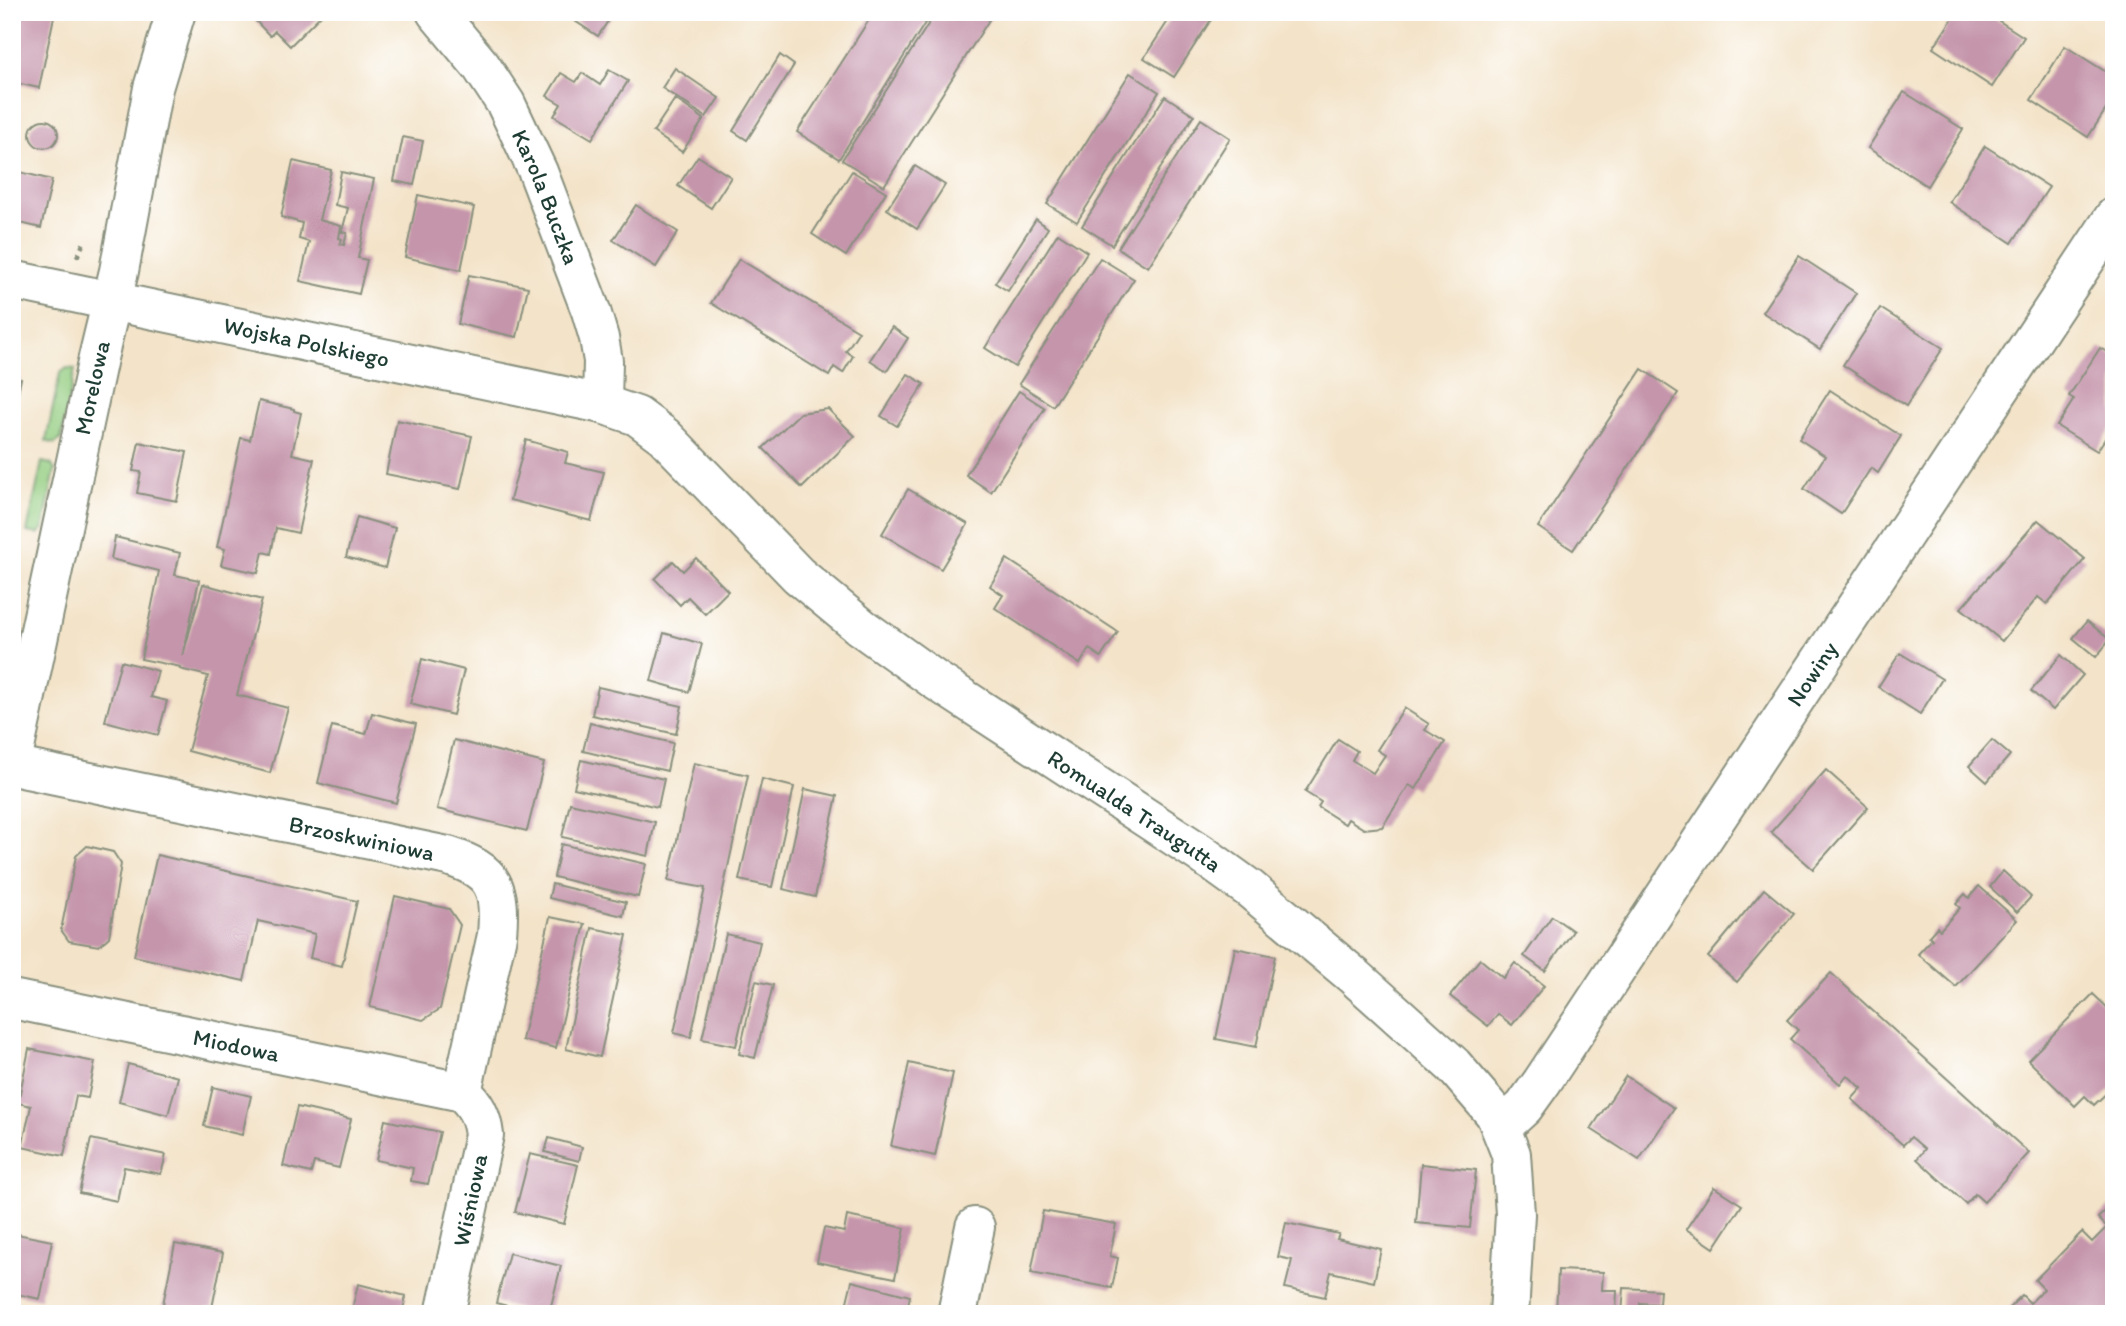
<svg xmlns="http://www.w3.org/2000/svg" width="2126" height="1326" font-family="Itim,sans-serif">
  <rect width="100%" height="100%" fill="#fff"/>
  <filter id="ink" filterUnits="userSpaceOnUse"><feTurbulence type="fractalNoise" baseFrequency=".0143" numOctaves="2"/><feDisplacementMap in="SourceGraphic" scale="14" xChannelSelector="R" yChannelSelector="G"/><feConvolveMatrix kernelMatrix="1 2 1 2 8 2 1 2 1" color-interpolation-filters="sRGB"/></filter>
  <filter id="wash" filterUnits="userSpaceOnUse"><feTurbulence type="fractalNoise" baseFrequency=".00686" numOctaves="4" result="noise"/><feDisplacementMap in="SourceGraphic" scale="28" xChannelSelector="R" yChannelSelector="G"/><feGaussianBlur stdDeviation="1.57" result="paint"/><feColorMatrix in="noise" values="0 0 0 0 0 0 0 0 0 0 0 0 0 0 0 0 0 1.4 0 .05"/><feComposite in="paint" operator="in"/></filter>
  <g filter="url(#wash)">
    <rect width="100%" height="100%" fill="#f3e3c8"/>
    <g fill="#93cc7f" stroke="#59845a" stroke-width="2">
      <polygon points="67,368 75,369 61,439 55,444 46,441 60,373"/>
      <polygon points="42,462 51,464 55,470 43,529 38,534 27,532"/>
    </g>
    <g id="blocks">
      <g fill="#c595ab">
        <polygon points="12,12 55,12 39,88 12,82"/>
        <polygon points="259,12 324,12 290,46 275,31 270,36 253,18"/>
        <polygon points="561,12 614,12 598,36"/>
        <polygon points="874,12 932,12 839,159 797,132"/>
        <polygon points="936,12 994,12 884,186 842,160"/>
        <polygon points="1174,12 1216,12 1174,77 1144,58"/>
        <polygon points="1957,12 1985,12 2024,37 1992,87 1933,48"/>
        <polygon points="2065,46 2114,77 2114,97 2088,137 2031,100"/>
        <polygon points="780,55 794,65 747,140 733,131"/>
        <polygon points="675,68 719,98 706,117 662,88"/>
        <polygon points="609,70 628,81 592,139 554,116 561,104 547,96 561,73 576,82 582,73 600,85"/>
        <polygon points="1130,73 1159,92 1077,222 1047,204"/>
        <polygon points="1904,92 1963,129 1927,186 1868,148"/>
        <polygon points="1165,96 1194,115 1112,245 1082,226"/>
        <polygon points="675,99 704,119 682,152 653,132"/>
        <polygon points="1201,119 1230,138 1148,267 1118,248"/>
        <circle cx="44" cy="134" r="14"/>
        <polygon points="403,137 423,141 414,185 394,181"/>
        <polygon points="1985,146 2049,187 2012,243 1949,202"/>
        <polygon points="698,156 731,177 711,208 678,186"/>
        <polygon points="293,161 331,170 319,220 341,226 339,238 342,239 340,244 344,245 347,233 342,232 348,208 335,205 341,172 374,179 358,258 367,260 359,294 300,281 309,242 299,239 302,223 281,217"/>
        <polygon points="915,166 945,185 917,229 887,209"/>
        <polygon points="12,170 52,180 41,228 12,221"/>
        <polygon points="852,171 886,192 846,256 812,234"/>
        <polygon points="418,195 474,207 461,270 405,257"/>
        <polygon points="636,205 678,232 656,267 613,240"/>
        <polygon points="1036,219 1048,228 1008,291 995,283"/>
        <polygon points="1058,233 1087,252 1015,367 985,348"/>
        <polygon points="1799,256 1856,293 1820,349 1762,312"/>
        <polygon points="1100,258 1134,279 1053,406 1019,384"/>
        <polygon points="739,259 859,331 846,351 853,356 843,373 834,367 829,376 711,303"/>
        <polygon points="469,275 528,287 517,337 458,324"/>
        <polygon points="1880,308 1943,348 1906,406 1843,365"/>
        <polygon points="892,327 908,338 887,371 870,360"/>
        <polygon points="2100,348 2114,356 2114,425 2097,451 2057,426 2074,399 2069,396"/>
        <polygon points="1642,369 1678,393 1573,550 1538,527"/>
        <polygon points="908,374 924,384 897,426 881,416"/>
        <polygon points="12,377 21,379 13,413 12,413"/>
        <polygon points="1830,390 1901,436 1878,473 1871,468 1841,514 1804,489 1825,456 1799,439"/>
        <polygon points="1019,391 1045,408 991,492 966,475"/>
        <polygon points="259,401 294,409 294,411 301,413 292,454 314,459 298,533 276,528 271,554 263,552 258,573 221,565 225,549 217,547 241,438 250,440"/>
        <polygon points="828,409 855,436 802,488 763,448 800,413"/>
        <polygon points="397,420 472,436 460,489 386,474"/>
        <polygon points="526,440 568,452 565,463 604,472 591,521 510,500"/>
        <polygon points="139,442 187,452 177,501 137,493 141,472 133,471"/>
        <polygon points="908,489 968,524 941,569 882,534"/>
        <polygon points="357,517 395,528 385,568 346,557"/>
        <polygon points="2038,520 2085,559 2047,604 2038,597 2002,641 1961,608"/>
        <polygon points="115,537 180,553 175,575 199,580 183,655 203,584 262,600 237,695 288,708 270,773 188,751 208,676 180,669 181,667 141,659 159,571 111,559"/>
        <polygon points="696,558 728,591 705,614 688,597 680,605 655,579 673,561 683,571"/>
        <polygon points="1007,559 1118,632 1101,657 1089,649 1080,664 995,608 1003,595 990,586"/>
        <polygon points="2087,621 2110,640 2096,657 2073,638"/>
        <polygon points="664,633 702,644 689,692 651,681"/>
        <polygon points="1900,653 1942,679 1920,714 1878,687"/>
        <polygon points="2061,655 2083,675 2053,710 2031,691"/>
        <polygon points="422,659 464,670 453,715 410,704"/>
        <polygon points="121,661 158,671 151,697 167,701 158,735 105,721"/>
        <polygon points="598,687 682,706 676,734 592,715"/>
        <polygon points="1404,708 1429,724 1425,730 1445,742 1416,789 1409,785 1382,827 1364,829 1348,819 1345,824 1318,807 1321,802 1305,792 1338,739 1357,751 1352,760 1373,773 1385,755 1377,750"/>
        <polygon points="372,713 416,724 396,803 318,783 332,726 366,734"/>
        <polygon points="590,723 673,743 667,771 583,751"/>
        <polygon points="454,740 544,763 527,831 437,809"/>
        <polygon points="1992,740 2010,755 1987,782 1969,766"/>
        <polygon points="581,760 664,779 658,807 574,788"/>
        <polygon points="694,763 748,775 691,1037 674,1033 705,888 668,881"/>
        <polygon points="1826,770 1868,807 1813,869 1771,832"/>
        <polygon points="762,779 794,787 772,887 739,880"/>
        <polygon points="805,789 837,796 815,897 783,889"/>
        <polygon points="570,803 655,822 648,856 562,837"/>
        <polygon points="561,844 646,864 638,897 554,877"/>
        <polygon points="87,846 113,852 121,864 109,937 99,946 69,941 61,930 76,856"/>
        <polygon points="157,855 357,901 342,966 310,958 315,934 258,921 244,981 134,956"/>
        <polygon points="2003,871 2031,897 2017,912 1990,887"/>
        <polygon points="552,884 626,902 623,916 549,898"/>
        <polygon points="1979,886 2017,920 1956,987 1918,954 1932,939 1929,936 1937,927 1940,930 1960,908 1956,904 1965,894 1969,898"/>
        <polygon points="1764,889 1794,914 1737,982 1708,957"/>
        <polygon points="395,896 449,909 460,925 440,1009 423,1020 370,1007"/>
        <polygon points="1552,916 1573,931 1545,971 1524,956"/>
        <polygon points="550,917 585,924 556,1048 522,1040"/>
        <polygon points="592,928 627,935 600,1057 566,1049"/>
        <polygon points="726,934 760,942 736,1046 702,1039"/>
        <polygon points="1235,948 1275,956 1256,1047 1216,1039"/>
        <polygon points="1480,959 1503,978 1515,963 1544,986 1512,1025 1498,1014 1488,1026 1450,996"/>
        <polygon points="1831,973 2029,1153 1984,1202 1975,1194 1966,1204 1917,1159 1925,1149 1911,1137 1903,1145 1852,1099 1862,1088 1847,1075 1840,1084 1790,1039 1798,1030 1787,1020"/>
        <polygon points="756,981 773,985 755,1058 739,1054"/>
        <polygon points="2093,994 2114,1014 2114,1086 2094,1105 2085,1096 2075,1106 2028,1060"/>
        <polygon points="29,1049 95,1062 88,1098 76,1096 64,1156 22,1147 31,1106 18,1103"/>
        <polygon points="909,1063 953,1073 935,1156 891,1146"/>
        <polygon points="128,1064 178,1077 168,1115 119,1102"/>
        <polygon points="1626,1076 1674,1108 1639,1160 1591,1129"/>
        <polygon points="213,1087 251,1096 242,1135 204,1126"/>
        <polygon points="297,1107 351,1119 339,1168 314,1162 311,1173 283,1166"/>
        <polygon points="385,1120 440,1132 428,1184 411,1181 413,1168 376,1160"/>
        <polygon points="549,1138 582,1147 579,1161 545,1152"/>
        <polygon points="91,1139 166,1155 161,1174 124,1167 117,1201 79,1193"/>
        <polygon points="530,1154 578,1165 564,1224 515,1212"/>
        <polygon points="1421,1164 1476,1170 1470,1228 1416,1223"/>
        <polygon points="1714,1187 1742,1205 1714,1248 1686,1229"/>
        <polygon points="2114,1202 2114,1314 2003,1314 2022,1295 2030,1303 2044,1289 2035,1280 2082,1232 2092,1242 2107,1227 2098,1218"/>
        <polygon points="1043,1211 1116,1224 1110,1256 1118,1258 1112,1288 1031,1273"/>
        <polygon points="847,1216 905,1228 895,1278 817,1262 824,1228 844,1232"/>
        <polygon points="1286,1223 1339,1234 1337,1239 1381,1249 1374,1282 1331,1272 1325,1297 1285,1288 1292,1260 1278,1257"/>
        <polygon points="12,1233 52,1241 40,1299 12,1293"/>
        <polygon points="175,1244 223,1253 212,1308 206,1307 205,1314 161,1314"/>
        <polygon points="509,1253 561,1266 549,1314 537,1314 496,1303"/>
        <polygon points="1558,1270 1603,1272 1602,1290 1617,1290 1616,1314 1556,1314"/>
        <polygon points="852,1281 910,1296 906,1314 844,1314"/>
        <polygon points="358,1284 406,1296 402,1314 351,1314"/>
        <polygon points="1624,1288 1660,1290 1659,1304 1640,1303 1640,1314 1622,1314"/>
        <polygon points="12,1306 37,1311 36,1314 12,1314"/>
      </g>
    </g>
  </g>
  <g filter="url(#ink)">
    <use href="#blocks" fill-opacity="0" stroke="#89907e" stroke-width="2"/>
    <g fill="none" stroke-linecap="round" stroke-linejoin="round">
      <defs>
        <g id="minor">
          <path id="s1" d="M 436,12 L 481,66 L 506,104 L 538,172 L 591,311 L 599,338 L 603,361 L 602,404"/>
          <path id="s2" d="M 12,280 L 602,404 L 637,416 L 664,436 L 798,575 L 861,627 L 935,680 L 1200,853 L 1250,889 L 1355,977 L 1453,1065 L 1495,1114 L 1511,1154 L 1515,1214 L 1509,1314"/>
          <path id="s3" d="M 12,762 L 98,358 L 119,271 L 153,88 L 176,12"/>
          <path id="s4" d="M 12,766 L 448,856 C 495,871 501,888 497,935 L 462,1092"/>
          <path id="s5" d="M 12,999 L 462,1092 C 476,1104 482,1117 484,1135 L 445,1314"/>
          <path id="s6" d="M 1502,1127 L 1524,1107 L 1542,1082 L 2114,217"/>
          <polyline points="957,1314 975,1227"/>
        </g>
      </defs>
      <use href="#minor" stroke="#89907e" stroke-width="42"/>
      <polyline stroke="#89907e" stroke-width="4.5" stroke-dasharray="5 5" stroke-linecap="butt" points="77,257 85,240"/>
      <use href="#minor" stroke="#fff" stroke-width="38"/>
    </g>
  </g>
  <g text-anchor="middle" stroke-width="5" stroke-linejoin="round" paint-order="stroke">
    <g font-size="23" fill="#1f3d34" stroke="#fff">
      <text dy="8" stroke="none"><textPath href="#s1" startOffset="217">Karola Buczka</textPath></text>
      <text dy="8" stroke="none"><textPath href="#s2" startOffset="301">Wojska Polskiego</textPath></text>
      <text dy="8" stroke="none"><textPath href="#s3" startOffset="383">Morelowa</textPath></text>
      <text dy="8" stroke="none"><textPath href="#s6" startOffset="550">Nowiny</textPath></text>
      <text dy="8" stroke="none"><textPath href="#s2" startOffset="1278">Romualda Traugutta</textPath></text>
      <text dy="8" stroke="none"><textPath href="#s4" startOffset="357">Brzoskwiniowa</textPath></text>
      <text dy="8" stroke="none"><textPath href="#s5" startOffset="229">Miodowa</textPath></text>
      <text transform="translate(470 1200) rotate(-78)" y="8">Wiśniowa</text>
    </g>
  </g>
  <rect width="2126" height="1326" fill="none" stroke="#fff" stroke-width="42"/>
</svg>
